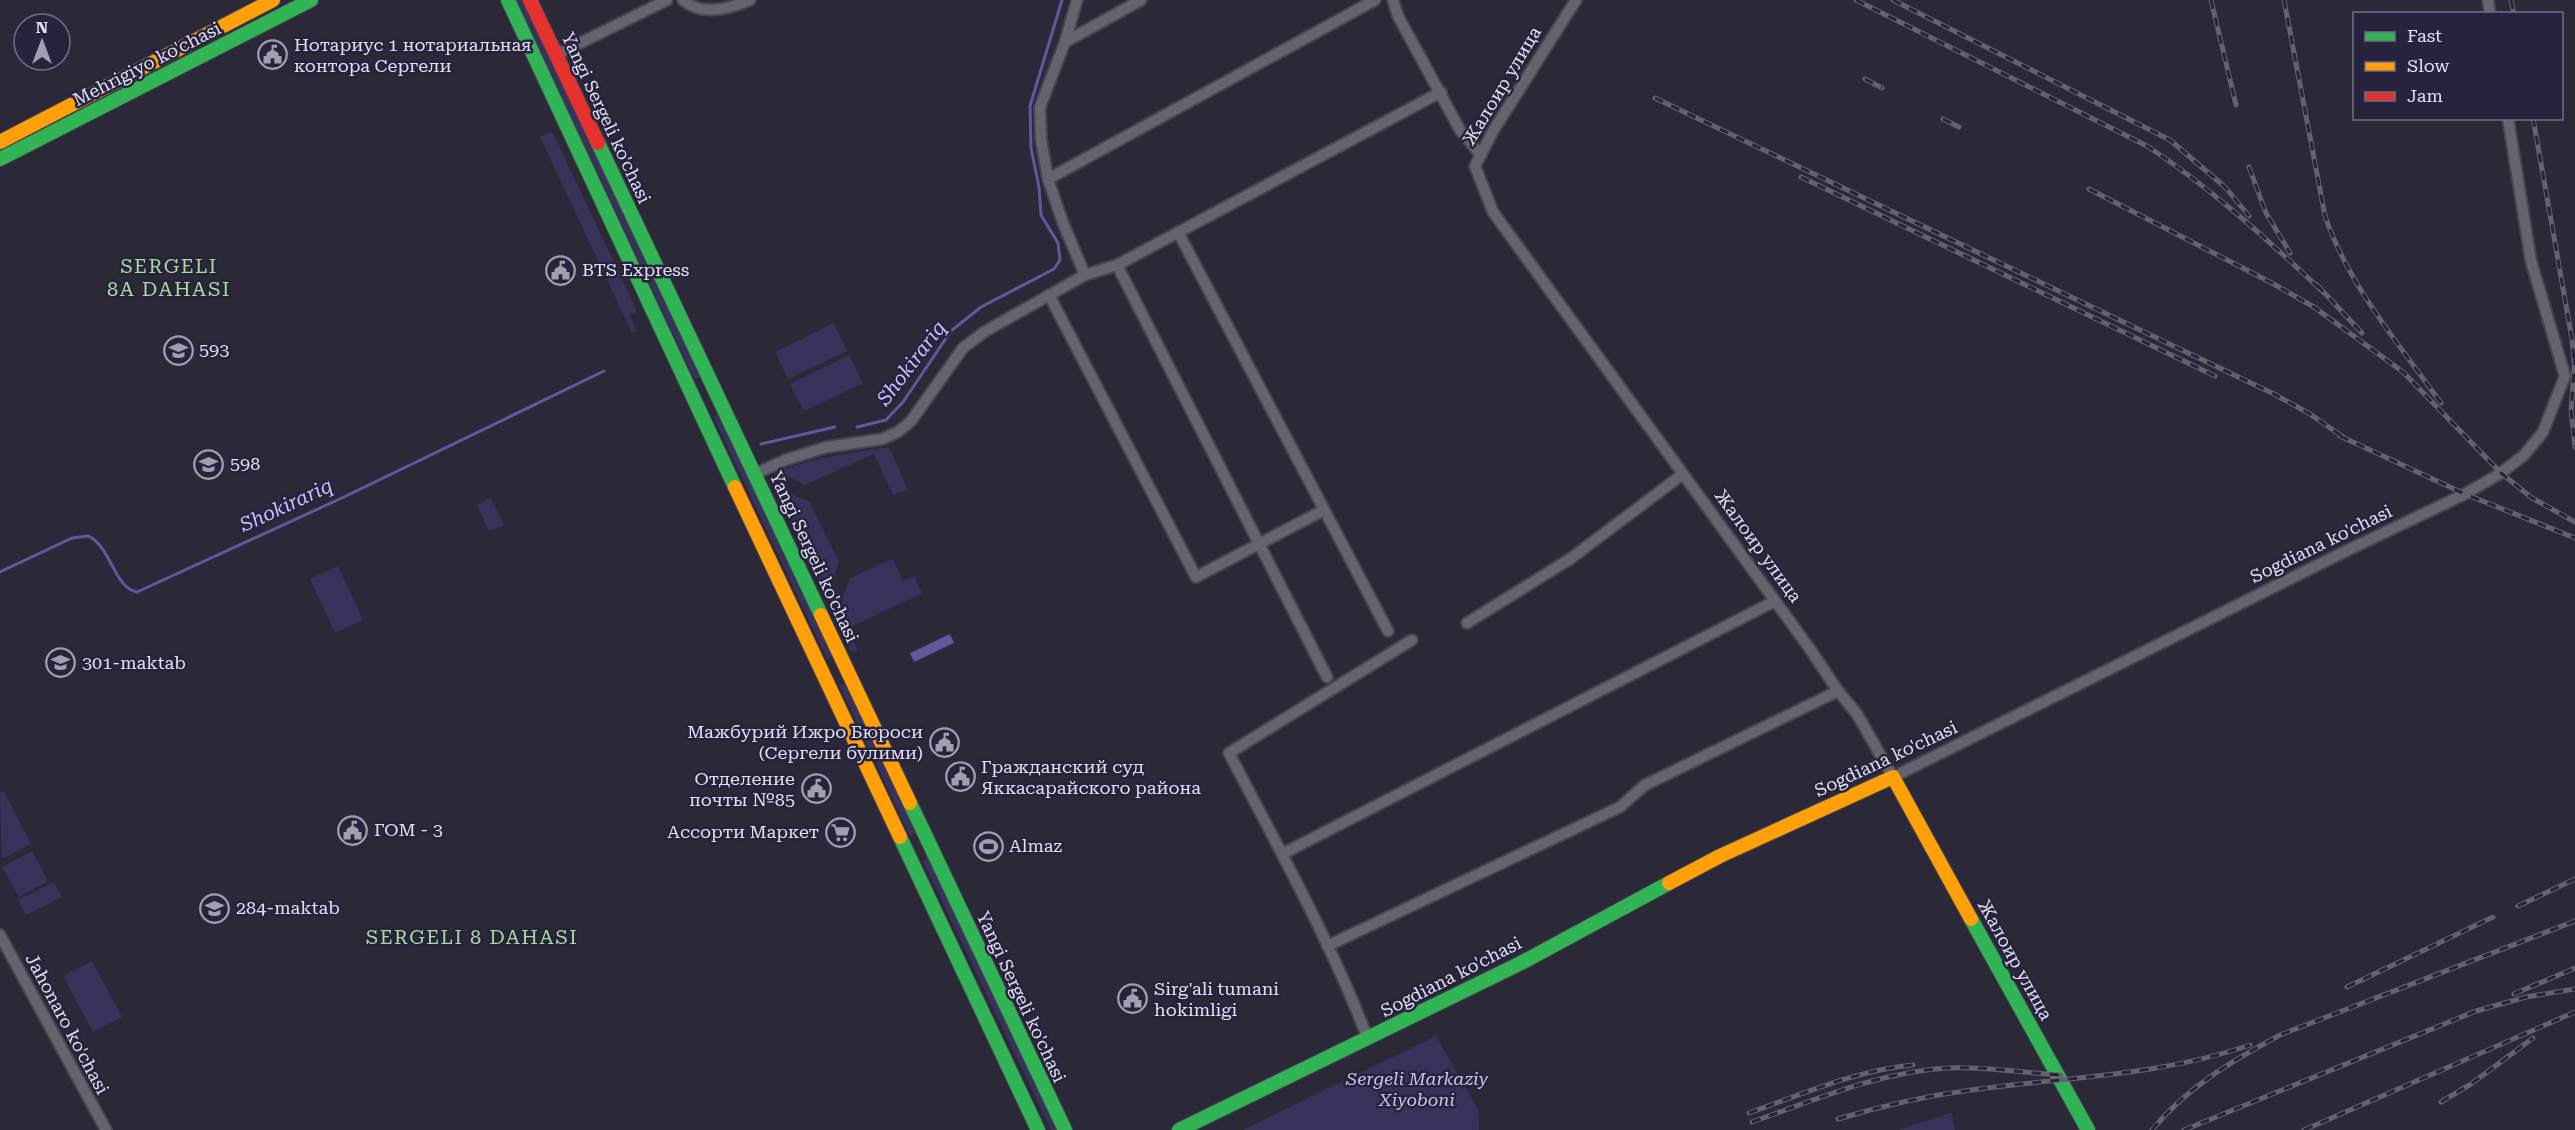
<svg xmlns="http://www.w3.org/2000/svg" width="2575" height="1130" font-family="'Roboto Serif',serif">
  <rect width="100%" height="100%" fill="#2b2937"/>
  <g fill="#38315a">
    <polygon points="516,0 523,0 701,377 695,380"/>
    <polygon points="552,131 637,311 630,315 636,331 632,333 540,137"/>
    <polygon points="834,323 847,351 788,379 775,352"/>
    <polygon points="849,355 863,383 804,411 790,384"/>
    <polygon points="718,414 832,656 827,659 713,416"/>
    <path d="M 889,447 L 908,490 L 893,495 L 874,454 L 805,485 L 779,472 C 814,457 851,453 889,447 Z"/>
    <polygon points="774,488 809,501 839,562 826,599"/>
    <polygon points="491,498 504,525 489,531 477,505"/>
    <path d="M 893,559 L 903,581 L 914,576 L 922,593 L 849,628 L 858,652 L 851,651 C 836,617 837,612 850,578 Z"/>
    <polygon points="338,566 363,620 335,633 310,579"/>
    <polygon points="845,683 916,833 910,836 839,685"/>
    <polygon points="4,791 31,844 2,859 0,793"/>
    <polygon points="32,851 48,881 19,897 2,867"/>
    <polygon points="928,858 1057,1130 1051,1130 923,861"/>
    <polygon points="54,882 62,897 26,915 18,900"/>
    <polygon points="92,961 122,1017 93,1032 63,976"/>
    <polygon points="1436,1036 1478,1109 1479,1130 1243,1130"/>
    <polygon points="1952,1113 1955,1130 1898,1130 1951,1113"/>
  </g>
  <polygon fill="#63569b" points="950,634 954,643 914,662 910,653"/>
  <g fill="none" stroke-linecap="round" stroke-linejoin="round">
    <g stroke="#63569b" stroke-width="3">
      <polyline points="857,427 886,420 903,402 951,331 981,307 1054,269 1060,260 1058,243 1041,215 1039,187 1031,148 1030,106 1062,0"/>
      <polyline points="761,444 835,427"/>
      <path d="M 0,572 L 72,538 L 88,536 C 111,546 114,588 137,592 L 344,497 L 604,371"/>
    </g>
    <defs>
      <g id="street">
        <path d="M 683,0 C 701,16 729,9 750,0"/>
        <polyline points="1393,0 1398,16 1460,130 1481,155"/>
        <polyline points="1576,0 1493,131 1475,166 1493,212 1810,649 1838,691 1857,714 1893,777 2344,552 2465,494 2501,473 2524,455 2543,432 2565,376 2531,261 2508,118"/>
        <polyline points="2488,0 2490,14"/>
        <polyline points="1065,42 1077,0"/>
        <polyline points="556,55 667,0"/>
        <polyline points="1048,179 1375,0"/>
        <polyline points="1178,232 1388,631"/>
        <polyline points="1117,265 1327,677"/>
        <polyline points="1085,275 1063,223 1048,179 1041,139 1040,107 1065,42 1141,0"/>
        <polyline points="1049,295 1196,577 1324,510"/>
        <polyline points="755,474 785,460 827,447 882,439 898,432 911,421 963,348 984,332 1085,275 1117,265 1441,92"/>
        <polyline points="1467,623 1570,559 1683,474"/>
        <polyline points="1282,854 1775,601"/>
        <polyline points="0,935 106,1130"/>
        <polyline points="1327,946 1620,807 1645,785 1838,691"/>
        <path d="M 1368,1039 C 1330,940 1278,847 1229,753 L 1412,640"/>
      </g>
      <g id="fast">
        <polyline points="508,0 735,487"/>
        <polyline points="598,143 821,615"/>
        <polyline points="0,159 311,0"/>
        <polyline points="910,803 1065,1130"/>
        <polyline points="900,837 1038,1130"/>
        <polyline points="1971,919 2088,1130"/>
        <polyline points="1179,1130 1521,963 1669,883"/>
      </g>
      <g id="slow">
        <polyline points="0,142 273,0"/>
        <polyline points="735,487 900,837"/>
        <polyline points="821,615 910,803"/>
        <polyline points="1669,883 1720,856 1893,777 1971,919"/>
      </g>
      <polyline id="jam" points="530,0 598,143"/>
    </defs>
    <use href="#street" stroke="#464450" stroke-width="14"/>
    <use href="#fast" stroke="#464450" stroke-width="16"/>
    <use href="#slow" stroke="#464450" stroke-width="16"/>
    <use href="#jam" stroke="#464450" stroke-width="16"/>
    <use href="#street" stroke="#64636e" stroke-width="10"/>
    <use href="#fast" stroke="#30b455" stroke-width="14"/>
    <use href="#slow" stroke="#ff9f0a" stroke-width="14"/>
    <use href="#jam" stroke="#e5322d" stroke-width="14"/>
    <defs>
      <g id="rail">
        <path d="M 1856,0 L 2147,146 C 2211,188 2267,239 2322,291"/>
        <polyline points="1893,0 2170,140 2225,187 2249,216"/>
        <polyline points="2211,0 2236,105"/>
        <path d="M 2284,0 L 2325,216 C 2349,286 2398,343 2441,403"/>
        <polyline points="2511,0 2514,14"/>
        <polyline points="1865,79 1882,88"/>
        <polyline points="1655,98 2274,394 2310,414 2346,439"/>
        <polyline points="2533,118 2572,339 2574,362"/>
        <polyline points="1943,119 1959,127"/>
        <polyline points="2249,167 2266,213 2290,253"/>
        <polyline points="1801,177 2215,376"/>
        <polyline points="2089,189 2270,282 2314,307 2403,372 2501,473 2532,498 2575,522"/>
        <polyline points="2317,285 2362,333"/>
        <polyline points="2575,356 2571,411 2575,447"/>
        <polyline points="2340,436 2465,494 2575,538"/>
        <polyline points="2518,906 2575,879"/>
        <polyline points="2347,987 2493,917"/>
        <polyline points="2514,994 2575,968"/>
        <polyline points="2441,1102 2471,1084 2533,1038"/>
        <path d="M 1749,1113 C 1802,1094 1857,1070 1913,1065"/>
        <path d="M 1838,1119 C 1881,1106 1926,1096 1971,1090 C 2065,1077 2160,1076 2250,1045"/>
        <path d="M 1752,1122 C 1815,1100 1879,1072 1947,1068 C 1985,1066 2023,1073 2061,1075"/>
        <path d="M 2152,1130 C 2187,1087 2232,1061 2280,1035 L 2575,921"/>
        <polyline points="2184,1130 2476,1011 2526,997 2575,989"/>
        <polyline points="2304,1130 2575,1012"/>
      </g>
    </defs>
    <use href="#rail" stroke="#63626e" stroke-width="5"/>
    <use href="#rail" stroke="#27233d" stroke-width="3" stroke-dasharray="9" stroke-linecap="butt"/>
  </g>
  <defs>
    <symbol id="civic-ring" viewBox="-11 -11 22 22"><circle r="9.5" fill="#27233d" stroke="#a1a0b0" stroke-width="1.5"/><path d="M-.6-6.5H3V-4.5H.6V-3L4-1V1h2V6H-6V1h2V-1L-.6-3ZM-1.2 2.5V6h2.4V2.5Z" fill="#a1a0b0"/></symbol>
    <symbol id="school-ring" viewBox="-11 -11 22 22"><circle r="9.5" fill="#27233d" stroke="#a1a0b0" stroke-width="1.5"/><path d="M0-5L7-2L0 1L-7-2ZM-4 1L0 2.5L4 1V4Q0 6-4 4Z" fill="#a1a0b0"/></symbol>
    <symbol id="supermarket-ring" viewBox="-11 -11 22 22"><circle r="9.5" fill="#27233d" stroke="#a1a0b0" stroke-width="1.5"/><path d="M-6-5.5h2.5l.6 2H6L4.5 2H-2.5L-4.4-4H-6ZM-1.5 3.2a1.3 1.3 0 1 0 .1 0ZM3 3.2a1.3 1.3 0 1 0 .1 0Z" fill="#a1a0b0"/></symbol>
    <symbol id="stadium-ring" viewBox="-11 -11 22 22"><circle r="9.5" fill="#27233d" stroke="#a1a0b0" stroke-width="1.5"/><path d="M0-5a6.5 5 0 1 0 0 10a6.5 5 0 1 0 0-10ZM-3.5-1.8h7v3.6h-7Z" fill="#a1a0b0"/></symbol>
  </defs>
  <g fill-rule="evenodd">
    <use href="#civic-ring" x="256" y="38" width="33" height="33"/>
    <use href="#civic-ring" x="544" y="254" width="33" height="33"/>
    <use href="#school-ring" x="162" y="334" width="33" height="33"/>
    <use href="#school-ring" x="192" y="448" width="33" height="33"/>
    <use href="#school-ring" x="44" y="646" width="33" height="33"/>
    <use href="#civic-ring" x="928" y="726" width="33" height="33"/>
    <use href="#civic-ring" x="944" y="760" width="33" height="33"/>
    <use href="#civic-ring" x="800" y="772" width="33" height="33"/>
    <use href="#civic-ring" x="336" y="814" width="33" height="33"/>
    <use href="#supermarket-ring" x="824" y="816" width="33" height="33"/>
    <use href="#stadium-ring" x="972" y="830" width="33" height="33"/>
    <use href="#school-ring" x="198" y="892" width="33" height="33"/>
    <use href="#civic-ring" x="1116" y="982" width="33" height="33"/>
  </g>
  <g text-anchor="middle" stroke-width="5" stroke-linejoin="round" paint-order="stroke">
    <g font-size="18" fill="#e1e0f1" stroke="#27233d" text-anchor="start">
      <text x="294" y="51">Нотариус 1 нотариальная<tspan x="294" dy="21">контора Сергели</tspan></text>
      <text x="582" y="276">BTS Express</text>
      <text x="199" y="356">593</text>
      <text x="230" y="470">598</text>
      <text x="82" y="669">301-maktab</text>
      <text x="923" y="738" text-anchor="end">Мажбурий Ижро Бюроси<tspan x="923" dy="21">(Сергели булими)</tspan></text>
      <text x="981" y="773">Гражданский суд<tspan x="981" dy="21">Яккасарайского района</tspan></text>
      <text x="795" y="785" text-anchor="end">Отделение<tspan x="795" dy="21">почты №85</tspan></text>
      <text x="374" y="836">ГОМ - 3</text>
      <text x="819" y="838" text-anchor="end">Ассорти Маркет</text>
      <text x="1009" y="852">Almaz</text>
      <text x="236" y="914">284-maktab</text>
      <text x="1154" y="995">Sirg'ali tumani<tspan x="1154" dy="21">hokimligi</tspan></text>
    </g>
    <g font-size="18" fill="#e1e0f1" stroke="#27233d">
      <text transform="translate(147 64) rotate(-27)" y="6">Mehrigiyo ko'chasi</text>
      <text transform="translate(1502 86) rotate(-59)" y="6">Жалоир улица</text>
      <text transform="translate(606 118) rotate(65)" y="6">Yangi Sergeli ko'chasi</text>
      <text transform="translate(2321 544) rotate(-26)" y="6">Sogdiana ko'chasi</text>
      <text transform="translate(1758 546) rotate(54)" y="6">Жалоир улица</text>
      <text transform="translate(814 557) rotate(65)" y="6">Yangi Sergeli ko'chasi</text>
      <text transform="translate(1886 759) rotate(-25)" y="6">Sogdiana ko'chasi</text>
      <text transform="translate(2015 960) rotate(61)" y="6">Жалоир улица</text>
      <text transform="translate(1451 977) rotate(-27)" y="6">Sogdiana ko'chasi</text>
      <text transform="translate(1021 997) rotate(65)" y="6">Yangi Sergeli ko'chasi</text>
      <text transform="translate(67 1024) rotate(62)" y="6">Jahonaro ko'chasi</text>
    </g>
    <g font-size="18" font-style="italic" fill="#c9c5ef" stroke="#27233d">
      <text x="1417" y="1085">Sergeli Markaziy<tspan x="1417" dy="21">Xiyoboni</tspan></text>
    </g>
    <g font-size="20" letter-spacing="1.5" fill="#a8da9c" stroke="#27233d">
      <text x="169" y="273">SERGELI<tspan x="169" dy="23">8A DAHASI</tspan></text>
      <text x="472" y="944">SERGELI 8 DAHASI</text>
    </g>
    <g font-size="20" font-style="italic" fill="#c7bffe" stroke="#27233d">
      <text transform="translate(911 363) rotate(-53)" y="7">Shokirariq</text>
      <text transform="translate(286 505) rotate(-25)" y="7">Shokirariq</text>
    </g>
  </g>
  <rect x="2353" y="12" width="210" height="108" fill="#27233d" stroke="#716f85" stroke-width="1.5"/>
  <rect x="2365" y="32" width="30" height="9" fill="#30b455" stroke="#716f85" stroke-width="1.5"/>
  <text x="2407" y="42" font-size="18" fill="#e1e0f1">Fast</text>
  <rect x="2365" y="62" width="30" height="9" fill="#ff9f0a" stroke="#716f85" stroke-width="1.5"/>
  <text x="2407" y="72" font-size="18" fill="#e1e0f1">Slow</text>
  <rect x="2365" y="92" width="30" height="9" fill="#e5322d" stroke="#716f85" stroke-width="1.5"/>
  <text x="2407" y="102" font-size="18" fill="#e1e0f1">Jam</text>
  <g transform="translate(42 42)"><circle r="28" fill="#27233d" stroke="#716f85" stroke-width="1.5"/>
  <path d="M0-4.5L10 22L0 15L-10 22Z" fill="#a1a0b0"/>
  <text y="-9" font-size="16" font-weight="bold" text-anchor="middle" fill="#e1e0f1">N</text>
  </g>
</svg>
